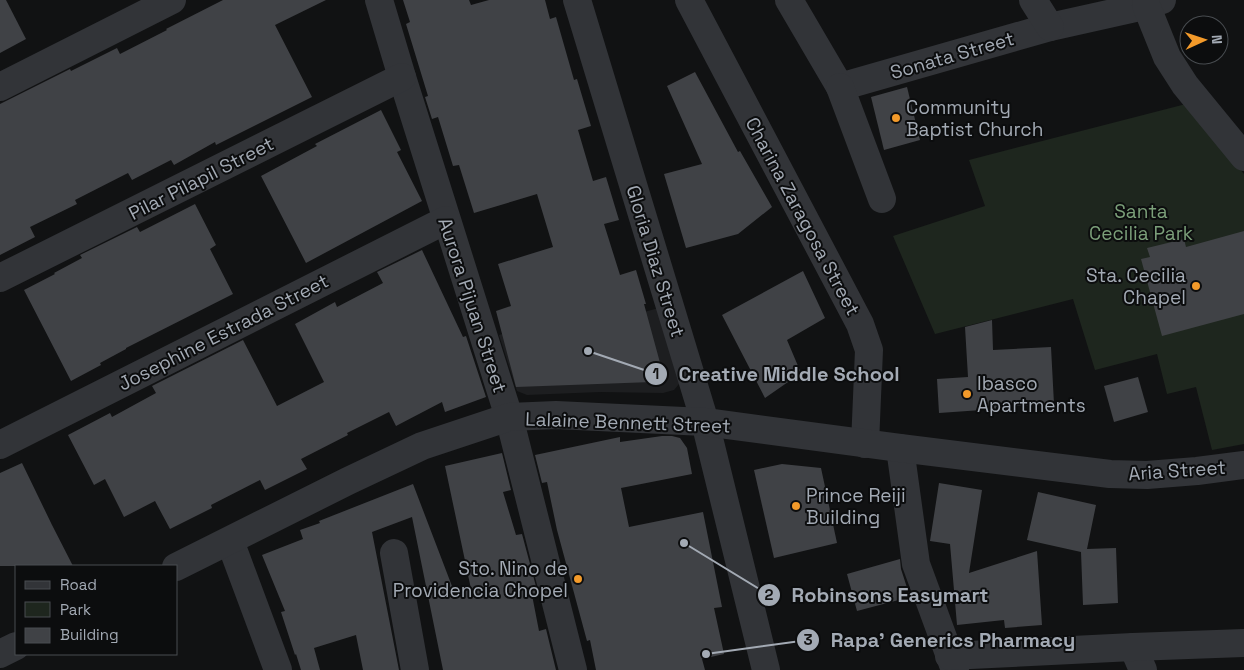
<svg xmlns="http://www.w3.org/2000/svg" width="1244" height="670" font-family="'Space Grotesk',sans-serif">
  <rect width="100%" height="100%" fill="#111213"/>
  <polygon fill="#1d1e20" points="659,308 680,377 679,384 674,390 663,393 600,392 527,395 517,391 499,335 566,315 572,331"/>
  <polygon fill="#1e261e" points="1186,104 1244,174 1244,444 1212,450 1196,387 1167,394 1157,354 1095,370 1073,299 935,334 893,236 985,206 969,160"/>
  <g fill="#404246">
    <polygon points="0,0 6,0 26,39 0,53"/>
    <polygon points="223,0 326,0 275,25 312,97 216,145 215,142 174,165 171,160 132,180 128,173 75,200 77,204 30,227 35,237 0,255 0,104 70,69 71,71 117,48 120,54 167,30 166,29"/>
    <polygon points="403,0 469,0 471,5 489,0 545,0 550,19 556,17 574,80 577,79 591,126 578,130 593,181 606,177 619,220 604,224 620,275 636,270 646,304 644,304 662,370 652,382 516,387 496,311 511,306 498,264 553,247 537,194 474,213 459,165 453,166 438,117 432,119 425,97 428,96 406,24 410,22"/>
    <polygon points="695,72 738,152 740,151 772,207 738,234 686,248 664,174 702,164 667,86"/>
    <polygon points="907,87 920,140 884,150 871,97"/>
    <polygon points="381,110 401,150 397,152 422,201 306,263 261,176 317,146 315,144"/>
    <polygon points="195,204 216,245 210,249 233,294 126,348 126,349 100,363 101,365 71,381 24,290 55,274 54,273 82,258 80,255 137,227 140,232"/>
    <polygon points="1244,231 1244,314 1162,336 1141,259 1150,257 1147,248 1184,239 1186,247"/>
    <polygon points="422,250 463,337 466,336 486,397 445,412 442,402 396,426 389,412 347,433 348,435 301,459 307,469 265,490 260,480 211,505 212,508 170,529 155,501 124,517 105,479 94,485 68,435 110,413 112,417 156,393 152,386 243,340 277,406 324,382 295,324 335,302 337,307 383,283 377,272"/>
    <polygon points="803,271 825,318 787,340 801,373 765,398 722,315"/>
    <polygon points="992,320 993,350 1051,347 1054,404 996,407 996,409 939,413 937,379 968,377 965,327"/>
    <polygon points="1138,377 1148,412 1114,422 1104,386"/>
    <polygon points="662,436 672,436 680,438 687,448 692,474 621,488 629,527 703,512 722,607 714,608 724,654 702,659 705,670 596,670 590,640 587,641 557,530 547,482 542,483 535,455 620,437 620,442"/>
    <polygon points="502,453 511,490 503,492 516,535 522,534 538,594 532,595 539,631 546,629 556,670 443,670 412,517 372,532 399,670 363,670 356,635 314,648 320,670 301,670 296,654 295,655 281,612 285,611 262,555 303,539 300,530 320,523 319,521 413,484 455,594 471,589 445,466"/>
    <polygon points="22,463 52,525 73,566 0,566 0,473"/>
    <polygon points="782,464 821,468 837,543 774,558 754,470"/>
    <polygon points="939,483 982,490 969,573 1037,551 1042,625 1005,628 1004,620 957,625 950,544 930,541"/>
    <polygon points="1038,492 1096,505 1087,549 1116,548 1118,603 1083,605 1081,552 1027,540"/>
    <polygon points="900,559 901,569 910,597 857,611 847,574"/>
  </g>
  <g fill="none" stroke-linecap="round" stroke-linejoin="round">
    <g stroke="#323438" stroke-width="28">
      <polyline points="379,0 402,77 509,417 573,670"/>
      <polyline points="689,0 860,324 869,350 865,444"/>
      <polyline points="789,0 840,87 1050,27 1135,8 1162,0"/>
      <polyline points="1033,0 1050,27"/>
      <polyline points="1146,5 1167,57 1185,85 1244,157"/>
      <polyline points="0,87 172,0"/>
      <polyline points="840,87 882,199"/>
      <polyline points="0,278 402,77"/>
      <polyline points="0,445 446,220"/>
      <polyline points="900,448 916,564 955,670"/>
      <polyline points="230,541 278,670"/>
      <polyline points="394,553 415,670"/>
      <polyline points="1133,647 1143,670"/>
      <polyline points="949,656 1133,647 1244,643"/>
    </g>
    <g stroke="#323438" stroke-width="28">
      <polyline points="577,0 705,422 766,670"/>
      <polyline points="176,567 348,481 422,446 509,417 556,415 705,422 900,448 1110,474 1147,475 1197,471 1244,465"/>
      <polyline points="0,654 16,646"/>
    </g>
  </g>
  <g fill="#f39a2a" stroke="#0c0d0e" stroke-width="2">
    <circle cx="896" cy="118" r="5"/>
    <circle cx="1196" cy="286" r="5"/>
    <circle cx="967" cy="394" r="5"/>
    <circle cx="796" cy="506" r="5"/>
    <circle cx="578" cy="579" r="5"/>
  </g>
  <g text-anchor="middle" stroke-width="4" stroke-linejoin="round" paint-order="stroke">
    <g font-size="19" fill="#a3aab4" stroke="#0c0d0e">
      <text transform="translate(952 55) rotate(-16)" y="7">Sonata Street</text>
      <text transform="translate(201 178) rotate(-27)" y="7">Pilar Pilapil Street</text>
      <text transform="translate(803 216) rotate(62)" y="7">Charina Zaragosa Street</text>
      <text transform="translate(656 261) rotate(73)" y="7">Gloria Diaz Street</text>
      <text transform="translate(473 305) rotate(72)" y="7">Aurora Pijuan Street</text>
      <text transform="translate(223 332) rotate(-27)" y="7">Josephine Estrada Street</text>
      <text transform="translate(628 422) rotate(2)" y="7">Lalaine Bennett Street</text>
      <text transform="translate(1177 470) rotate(-4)" y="7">Aria Street</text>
    </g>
    <g font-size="19" fill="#a3aab4" stroke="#0c0d0e" text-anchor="start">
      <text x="906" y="114">Community<tspan x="906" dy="22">Baptist Church</tspan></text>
      <text x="1186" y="282" text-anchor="end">Sta. Cecilia<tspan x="1186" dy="22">Chapel</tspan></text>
      <text x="977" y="390">Ibasco<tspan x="977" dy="22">Apartments</tspan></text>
      <text x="806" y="502">Prince Reiji<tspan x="806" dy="22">Building</tspan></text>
      <text x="568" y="575" text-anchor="end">Sto. Nino de<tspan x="568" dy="22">Providencia Chopel</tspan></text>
    </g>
    <g font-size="19" fill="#7b9f79" stroke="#0c0d0e">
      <text x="1141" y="218">Santa<tspan x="1141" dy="22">Cecilia Park</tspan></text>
    </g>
  </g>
  <path fill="none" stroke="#a3aab4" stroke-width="2" d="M588 351L656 374M684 543L769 595M706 654L808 640"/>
  <g fill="#a3aab4" stroke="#0c0d0e" stroke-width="2">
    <circle cx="588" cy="351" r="5"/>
    <circle cx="684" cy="543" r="5"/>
    <circle cx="706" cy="654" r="5"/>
    <circle cx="656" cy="374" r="12"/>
    <circle cx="769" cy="595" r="12"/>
    <circle cx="808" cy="640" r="12"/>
  </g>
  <g font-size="15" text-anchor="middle" font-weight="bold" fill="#111">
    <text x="656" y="379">1</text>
    <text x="769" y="600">2</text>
    <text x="808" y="645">3</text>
  </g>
  <g font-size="20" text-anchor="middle" font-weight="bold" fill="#a3aab4" stroke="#0c0d0e" stroke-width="4" stroke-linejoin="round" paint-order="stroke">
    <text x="789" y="381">Creative Middle School</text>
    <text x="890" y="602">Robinsons Easymart</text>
    <text x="953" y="647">Rapa' Generics Pharmacy</text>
  </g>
  <rect x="15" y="565" width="162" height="90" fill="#0c0d0e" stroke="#484c50"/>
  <rect x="25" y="581" width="25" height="8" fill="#323438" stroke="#484c50"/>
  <text x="60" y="590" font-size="15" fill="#a3aab4">Road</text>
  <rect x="25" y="602" width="25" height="15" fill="#1e261e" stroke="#484c50"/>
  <text x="60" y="615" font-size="15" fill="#a3aab4">Park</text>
  <rect x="25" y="628" width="25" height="15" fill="#404246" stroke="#484c50"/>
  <text x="60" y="640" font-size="15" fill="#a3aab4">Building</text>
  <g transform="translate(1204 40) rotate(87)"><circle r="24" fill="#0c0d0e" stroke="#484c50"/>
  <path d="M0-4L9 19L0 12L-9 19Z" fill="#f39a2a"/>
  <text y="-8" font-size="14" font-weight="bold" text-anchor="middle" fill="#a3aab4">N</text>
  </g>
</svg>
